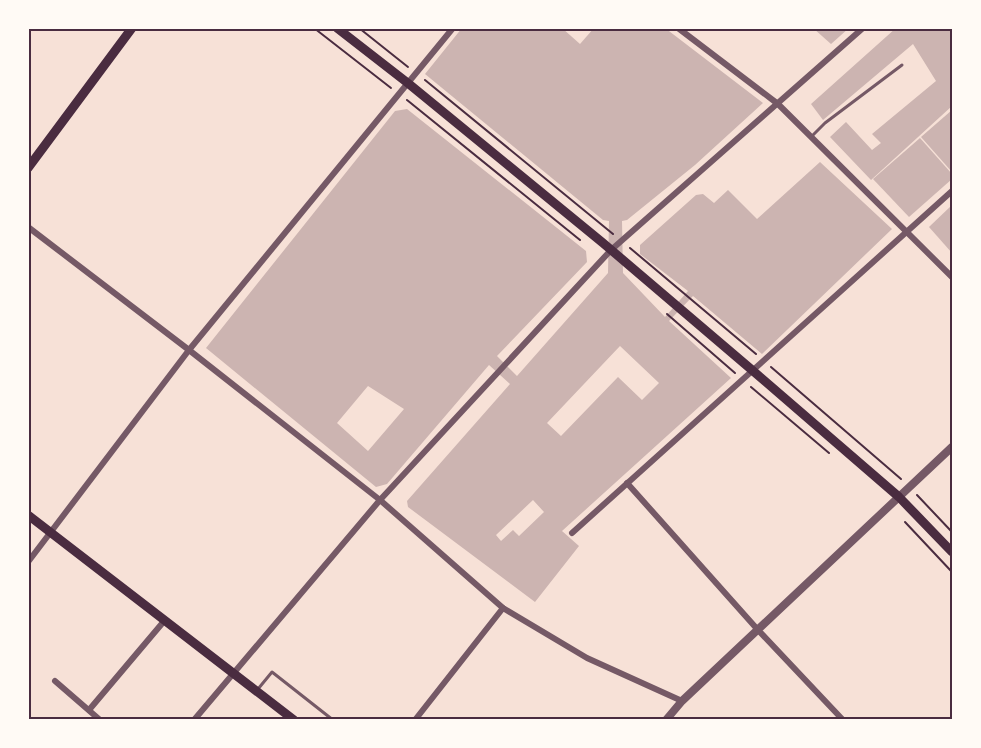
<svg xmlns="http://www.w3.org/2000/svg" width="981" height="748" font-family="'IBM Plex Serif',serif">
  <rect width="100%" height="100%" fill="#f7e1d7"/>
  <g fill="#ccb4b1" fill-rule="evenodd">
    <path d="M 462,28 L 562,28 L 580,44 L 594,28 L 665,28 L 763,103 L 695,165 L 627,220 L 622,221 L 623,273 L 665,317 L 688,291 L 640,254 L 640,245 L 696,195 L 703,194 L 714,203 L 728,190 L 757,219 L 820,162 L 892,229 L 762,354 L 693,296 L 669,321 L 731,378 L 562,531 L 579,546 L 535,602 L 408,507 L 407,501 L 510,384 L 489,365 L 387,484 L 376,487 L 206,348 L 395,111 L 407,109 L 586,251 L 587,262 L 497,356 L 517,376 L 608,273 L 609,221 L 603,220 L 425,74 ZM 620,346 L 659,383 L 642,400 L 618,377 L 561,436 L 547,423 ZM 368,386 L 404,409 L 368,451 L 337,423 ZM 533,500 L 544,512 L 519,536 L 513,530 L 501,541 L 496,535 Z"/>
    <polygon points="813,28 849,28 831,44"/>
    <polygon points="896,28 952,28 952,106 871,180 830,137 846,122 872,150 881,143 872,134 936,81 913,44 823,120 811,104"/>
    <polygon points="952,110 952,172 921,137"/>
    <polygon points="920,138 952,174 952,179 909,217 873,179"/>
    <polygon points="952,205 952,253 929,227"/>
  </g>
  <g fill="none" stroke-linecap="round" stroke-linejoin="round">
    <g stroke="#4a2c40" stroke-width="2">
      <polyline points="314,28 391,88"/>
      <polyline points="359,28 408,67"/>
      <polyline points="425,80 613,234"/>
      <polyline points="407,100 580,240"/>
      <polyline points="630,248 756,354"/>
      <polyline points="667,314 735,373"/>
      <polyline points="771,367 901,479"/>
      <polyline points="751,387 829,453"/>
      <polyline points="917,495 952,532"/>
      <polyline points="905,522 952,572"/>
    </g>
    <g stroke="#755966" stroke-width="3">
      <polyline points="812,136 825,123 902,65"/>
      <polyline points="258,689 272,672 333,720"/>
    </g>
    <g stroke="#755966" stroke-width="6">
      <polyline points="678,28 778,104 952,277"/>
      <polyline points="28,227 189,350 380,500 503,608 587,658 682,701"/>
      <polyline points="627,483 758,630 843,720"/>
      <polyline points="572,533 952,191"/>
      <polyline points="28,562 189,350 453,28"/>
      <polyline points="55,681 100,720"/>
      <polyline points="89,710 165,620"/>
      <polyline points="194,720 380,500 611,250 863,28"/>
      <polyline points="415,720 503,608"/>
    </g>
    <polyline stroke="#755966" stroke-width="8" points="666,720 682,701 952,447"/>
    <g stroke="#4a2c40" stroke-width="9">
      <polyline points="337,28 409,84 603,243 752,370 899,497 952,552"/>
      <polyline points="28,168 132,28"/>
      <polyline points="28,515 294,720"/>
    </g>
  </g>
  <rect width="981" height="748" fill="none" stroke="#fffaf5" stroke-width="60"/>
  <rect x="30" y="30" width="921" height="688" fill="none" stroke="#4a2c40" stroke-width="2"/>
</svg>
